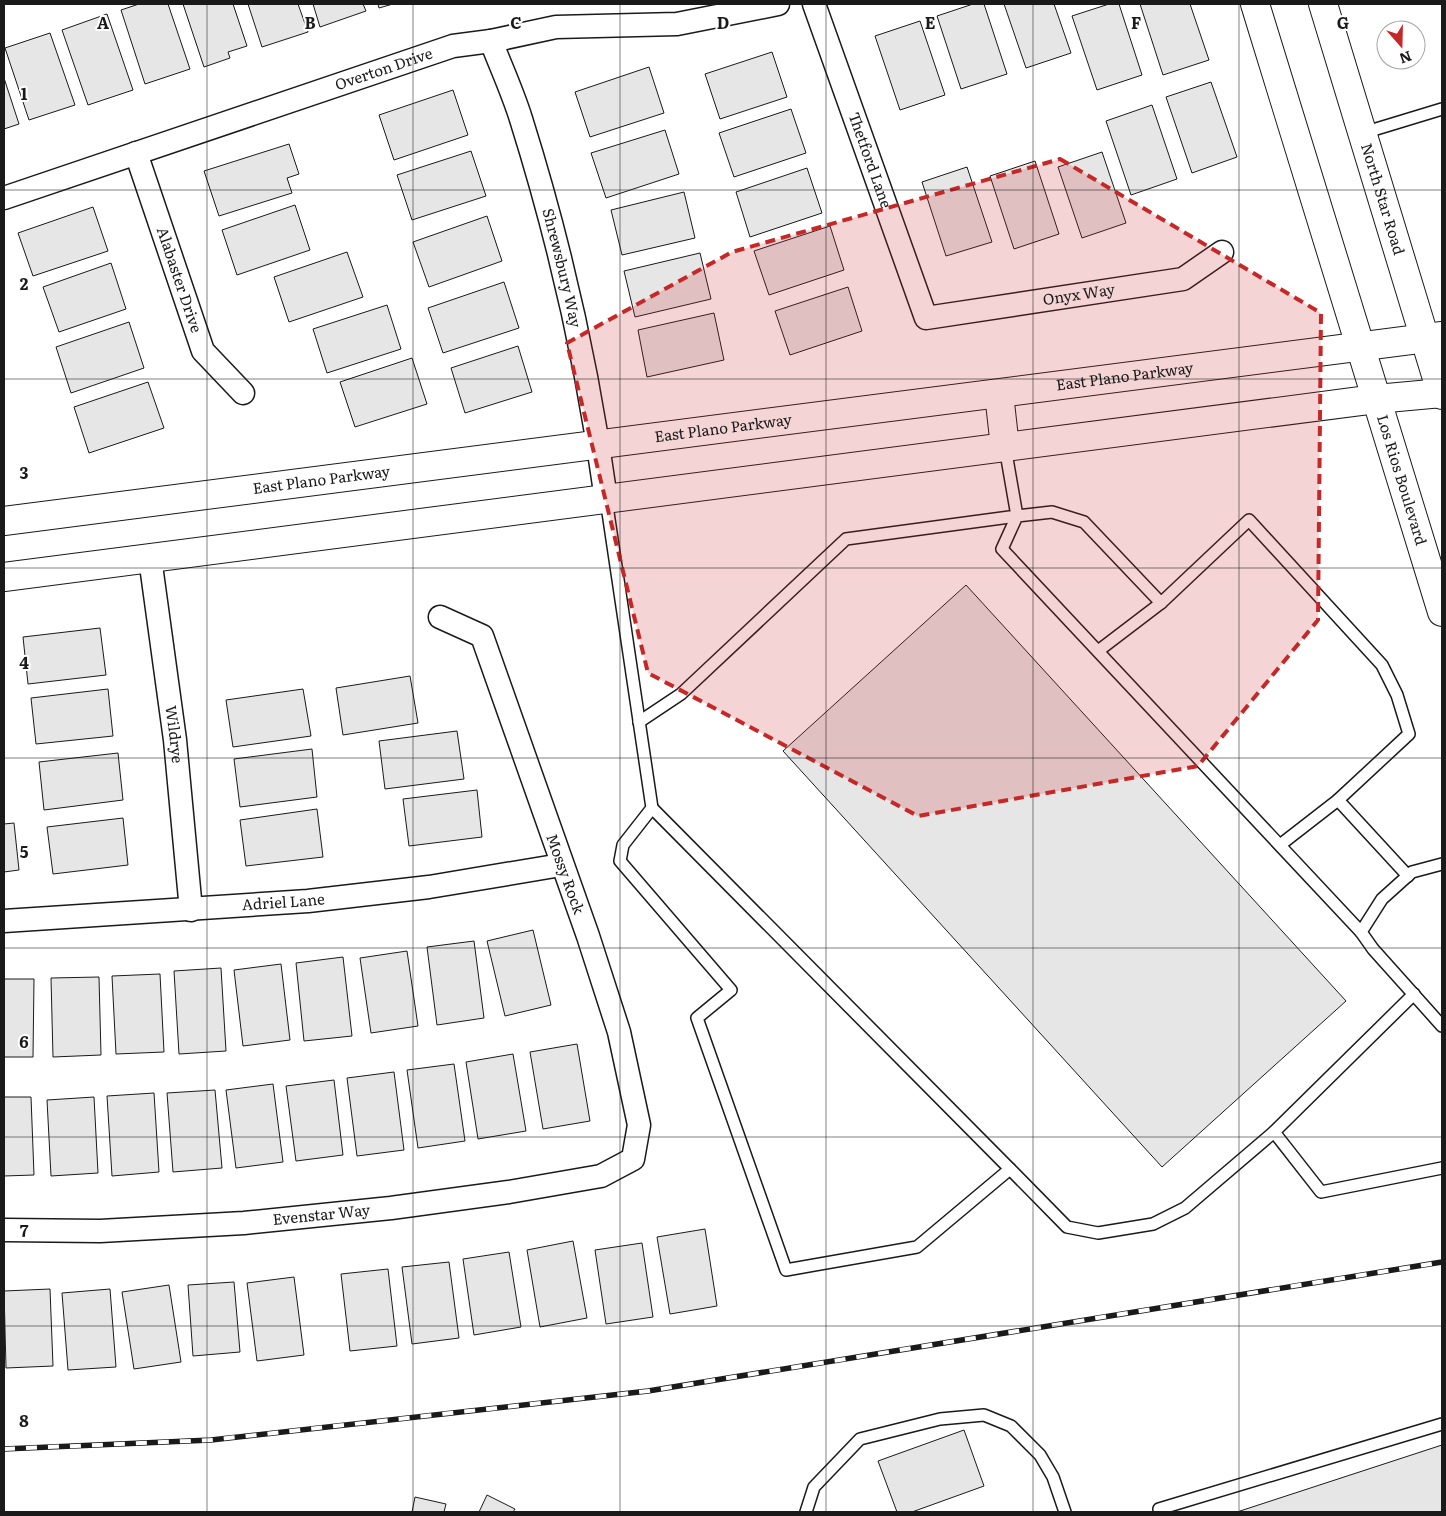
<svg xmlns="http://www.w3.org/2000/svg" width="1446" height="1516" font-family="Literata,serif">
  <rect width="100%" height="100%" fill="#fff"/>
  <g fill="#e6e6e6" stroke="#1a1a1a">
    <polygon points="139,4 168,4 190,69 145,84 121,10"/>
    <polygon points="183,4 233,4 247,46 228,52 230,58 204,67"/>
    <polygon points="248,4 298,4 308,32 262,47"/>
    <polygon points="313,4 363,4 366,11 320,27"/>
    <polygon points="378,4 393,4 379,8"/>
    <polygon points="973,4 984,4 1007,74 961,89 937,16"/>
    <polygon points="1004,4 1054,4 1071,53 1026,68"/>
    <polygon points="1109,4 1119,4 1142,75 1097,90 1072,16"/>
    <polygon points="1140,4 1190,4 1209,60 1163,75"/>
    <polygon points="107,14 133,90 88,105 62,30"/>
    <polygon points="920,21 945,95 900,110 875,36"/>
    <polygon points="50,33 75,105 29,120 5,48"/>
    <polygon points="772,52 787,97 720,119 705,74"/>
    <polygon points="649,67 664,113 590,137 575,92"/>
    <polygon points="4,78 19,124 4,129"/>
    <polygon points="1211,82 1237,157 1192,173 1166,97"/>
    <polygon points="453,90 468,135 394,160 379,115"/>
    <polygon points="1152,105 1177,179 1131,195 1106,121"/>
    <polygon points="791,109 806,153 734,177 719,133"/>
    <polygon points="665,130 679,174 606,198 591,153"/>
    <polygon points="289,144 299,174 287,178 292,193 219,216 204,171"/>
    <polygon points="471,151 486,196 412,220 397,175"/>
    <polygon points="1102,152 1126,223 1082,238 1058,167"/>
    <polygon points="1035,161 1059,234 1014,249 990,176"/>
    <polygon points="967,167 992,242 946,256 922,182"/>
    <polygon points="807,168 822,213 750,237 736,192"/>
    <polygon points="684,192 695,238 622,255 611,210"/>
    <polygon points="295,205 310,250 237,275 222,230"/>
    <polygon points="93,207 108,251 33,276 18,233"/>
    <polygon points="487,216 502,261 429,287 413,242"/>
    <polygon points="830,226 844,270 769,295 754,251"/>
    <polygon points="347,252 363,297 289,322 274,277"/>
    <polygon points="700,253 711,299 635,317 624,271"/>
    <polygon points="111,263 126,309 59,332 43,287"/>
    <polygon points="504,282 519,328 443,353 428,308"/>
    <polygon points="848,287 862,331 790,355 775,311"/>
    <polygon points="387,305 401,349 327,373 313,329"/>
    <polygon points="714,313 724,360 647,377 638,330"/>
    <polygon points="129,322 144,368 71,393 56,347"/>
    <polygon points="518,346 532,392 465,413 451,368"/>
    <polygon points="412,358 427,404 355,427 340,382"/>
    <polygon points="148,382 164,428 89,453 74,407"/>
    <polygon points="966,585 1346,1001 1162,1167 783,751"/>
    <polygon points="100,628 106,675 28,684 23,637"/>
    <polygon points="410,676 418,723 343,735 336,688"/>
    <polygon points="108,689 113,736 36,744 31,698"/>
    <polygon points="303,689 311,736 233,747 226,700"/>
    <polygon points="457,731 464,779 385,789 379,741"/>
    <polygon points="312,749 317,797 240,807 234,759"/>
    <polygon points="118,753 123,800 44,810 39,762"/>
    <polygon points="477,790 482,837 409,846 403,799"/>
    <polygon points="317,809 323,857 246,866 240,820"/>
    <polygon points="123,818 128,865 53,874 47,827"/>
    <polygon points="14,823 19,870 4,872 4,824"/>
    <polygon points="533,930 551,1005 505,1016 487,941"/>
    <polygon points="474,941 484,1018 437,1025 427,947"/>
    <polygon points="407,951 418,1026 371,1033 360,958"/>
    <polygon points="343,957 352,1036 304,1041 296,963"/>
    <polygon points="281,964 290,1040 243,1046 234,970"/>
    <polygon points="221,968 226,1051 179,1054 174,971"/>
    <polygon points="160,974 164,1052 116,1054 112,976"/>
    <polygon points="99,977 101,1055 53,1057 51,978"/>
    <polygon points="4,979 34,979 33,1057 4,1057"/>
    <polygon points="577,1044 590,1121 543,1129 530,1052"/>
    <polygon points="513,1054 526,1131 478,1139 466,1062"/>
    <polygon points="454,1064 465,1141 418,1148 407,1070"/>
    <polygon points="394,1072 404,1150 357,1156 347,1078"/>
    <polygon points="334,1080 343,1155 296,1161 286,1086"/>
    <polygon points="273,1084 283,1162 236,1168 226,1090"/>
    <polygon points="215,1090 222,1168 173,1172 167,1093"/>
    <polygon points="154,1093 159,1172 112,1176 107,1096"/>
    <polygon points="4,1097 31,1097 34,1175 4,1176"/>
    <polygon points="94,1097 98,1173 51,1176 47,1100"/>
    <polygon points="705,1229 717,1306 670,1314 657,1237"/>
    <polygon points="573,1241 587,1318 540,1327 527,1250"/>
    <polygon points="642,1243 653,1317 606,1324 595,1250"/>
    <polygon points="509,1252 521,1327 474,1335 463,1259"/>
    <polygon points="449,1262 459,1338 412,1344 402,1267"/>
    <polygon points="388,1269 397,1346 350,1351 341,1274"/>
    <polygon points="294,1277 304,1355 257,1361 247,1283"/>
    <polygon points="234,1282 240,1352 193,1356 188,1285"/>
    <polygon points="169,1285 181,1362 134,1369 122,1292"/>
    <polygon points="50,1289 53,1366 6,1368 4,1291"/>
    <polygon points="110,1289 116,1367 68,1370 62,1293"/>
    <polygon points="964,1430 984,1486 912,1512 897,1512 878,1461"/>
    <polygon points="1442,1445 1442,1512 1237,1512"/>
    <polygon points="487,1495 515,1509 513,1512 479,1512"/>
    <polygon points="415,1497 446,1504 444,1512 412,1512"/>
  </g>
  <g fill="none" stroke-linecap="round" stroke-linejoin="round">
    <defs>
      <g id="service">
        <polyline points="1363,133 1442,109"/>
        <polyline points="606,499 652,808 623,845 620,861 731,990 697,1018 786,1270 917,1247 1010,1169 1067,1227 1098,1233 1153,1224 1185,1208 1274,1132 1321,1192 1442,1168"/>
        <polyline points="1098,651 1161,603"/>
        <polyline points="639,722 681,694 846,539 1017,516 1005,447"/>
        <polyline points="652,808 1010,1169"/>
        <polyline points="1280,845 1338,800"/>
        <polyline points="1442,864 1412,872 1382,899 1361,932 1373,949 1442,1026"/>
        <polyline points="1361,932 1002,549 1017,516 1052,512 1084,522 1161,603 1249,520 1382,665 1397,695 1409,734 1338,800 1408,876"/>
        <polyline points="1274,1132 1414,994"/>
        <polyline points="806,1512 814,1487 860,1439 940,1419 984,1415 1011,1426 1040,1455 1053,1477 1065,1512"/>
        <polyline points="1160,1512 1159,1509 1442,1424"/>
      </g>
      <g id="minor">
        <path id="s1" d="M 814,4 L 926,318 L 1183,279 L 1222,252"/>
        <path id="s2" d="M 491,41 C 501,67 513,93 521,119 C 559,240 589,373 606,499"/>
        <path id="s3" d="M 136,153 L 203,351 L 243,393"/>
        <path id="s4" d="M 4,198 L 453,46 L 491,41 L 556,27 L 677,24 L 778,4"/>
        <path id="s5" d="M 150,558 L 175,740 L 191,910"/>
        <path id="s6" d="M 4,921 L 308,901 L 429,887 L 561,865"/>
        <path id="s7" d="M 4,1230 L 100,1231 L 244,1223 L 391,1208 L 509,1192 L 601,1176 L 633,1159 L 639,1125 L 619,1032 L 588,936 L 482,636 L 440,617"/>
      </g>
      <g id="secondary">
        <path id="s8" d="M 1255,4 L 1442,612"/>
        <path id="s9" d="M 1323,4 L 1442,395"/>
      </g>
      <g id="primary">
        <polyline points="999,394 1005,447"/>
        <path id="s10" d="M 4,521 L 1442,336"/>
        <polyline points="4,577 1376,399 1442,393"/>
      </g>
    </defs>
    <use href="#service" stroke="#1a1a1a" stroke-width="14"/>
    <use href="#minor" stroke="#1a1a1a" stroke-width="25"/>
    <use href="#secondary" stroke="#1a1a1a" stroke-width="30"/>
    <use href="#primary" stroke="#1a1a1a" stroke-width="30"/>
    <use href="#service" stroke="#fff" stroke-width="11"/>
    <use href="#minor" stroke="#fff" stroke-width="22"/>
    <use href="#secondary" stroke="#fff" stroke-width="28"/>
    <use href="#primary" stroke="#fff" stroke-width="28"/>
    <defs>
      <polyline id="rail" points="4,1449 211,1440 648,1391 1442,1262"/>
    </defs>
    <use href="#rail" stroke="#1a1a1a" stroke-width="5.5"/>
    <use href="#rail" stroke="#fff" stroke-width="4" stroke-dasharray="11" stroke-linecap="butt"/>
  </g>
  <path fill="#c62828" fill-opacity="0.2" stroke="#c62828" stroke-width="4" stroke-dasharray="10 6" stroke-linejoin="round" d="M 1060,159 L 1321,313 L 1318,620 L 1198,766 L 918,816 L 648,673 L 567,343 L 732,252 Z"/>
  <path fill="none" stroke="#1a1a1a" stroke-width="1" stroke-opacity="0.55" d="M 207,4 L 207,1512M 413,4 L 413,1512M 620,4 L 620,1512M 826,4 L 826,1512M 1033,4 L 1033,1512M 1239,4 L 1239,1512M 4,190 L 1442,190M 4,379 L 1442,379M 4,568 L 1442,568M 4,758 L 1442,758M 4,948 L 1442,948M 4,1137 L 1442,1137M 4,1326 L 1442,1326"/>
  <g text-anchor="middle" stroke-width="4" stroke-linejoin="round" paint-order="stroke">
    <g font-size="15" fill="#1a1a1a" stroke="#fff">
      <text dy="5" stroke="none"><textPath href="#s4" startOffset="401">Overton Drive</textPath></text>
      <text dy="5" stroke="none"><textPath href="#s1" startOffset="166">Thetford Lane</textPath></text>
      <text dy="5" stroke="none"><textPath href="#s9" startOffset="204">North Star Road</textPath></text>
      <text dy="5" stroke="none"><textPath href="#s2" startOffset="238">Shrewsbury Way</textPath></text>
      <text dy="5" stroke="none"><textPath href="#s3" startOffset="134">Alabaster Drive</textPath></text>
      <text dy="5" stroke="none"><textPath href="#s1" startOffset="488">Onyx Way</textPath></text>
      <text dy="5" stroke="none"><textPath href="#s10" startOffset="1130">East Plano Parkway</textPath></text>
      <text dy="5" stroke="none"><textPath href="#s10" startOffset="725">East Plano Parkway</textPath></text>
      <text dy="5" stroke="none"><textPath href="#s8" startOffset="498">Los Rios Boulevard</textPath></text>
      <text dy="5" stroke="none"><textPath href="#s10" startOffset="320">East Plano Parkway</textPath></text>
      <text dy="5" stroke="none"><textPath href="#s5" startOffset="178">Wildrye</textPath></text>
      <text transform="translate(565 874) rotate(70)" y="5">Mossy Rock</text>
      <text dy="5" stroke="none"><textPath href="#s6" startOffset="280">Adriel Lane</textPath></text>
      <text dy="5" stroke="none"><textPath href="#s7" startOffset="318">Evenstar Way</textPath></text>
    </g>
  </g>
  <g font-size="16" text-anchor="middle" font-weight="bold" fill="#1a1a1a" stroke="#fff" stroke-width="4" stroke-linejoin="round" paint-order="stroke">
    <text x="103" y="29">A</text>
    <text x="310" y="29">B</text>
    <text x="516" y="29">C</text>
    <text x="723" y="29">D</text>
    <text x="930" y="29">E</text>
    <text x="1136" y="29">F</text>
    <text x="1343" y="29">G</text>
    <text x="24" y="100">1</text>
    <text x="24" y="290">2</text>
    <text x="24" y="479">3</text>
    <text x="24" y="669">4</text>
    <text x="24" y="858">5</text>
    <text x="24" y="1048">6</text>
    <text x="24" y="1237">7</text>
    <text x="24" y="1427">8</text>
  </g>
  <rect width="1446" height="1516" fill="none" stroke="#1a1a1a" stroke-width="10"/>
  <g transform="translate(1401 45) rotate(160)"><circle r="24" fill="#ffffff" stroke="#a3a3a3"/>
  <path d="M0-4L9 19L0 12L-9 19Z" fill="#c62828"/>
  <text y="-8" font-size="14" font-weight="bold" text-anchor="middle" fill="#1a1a1a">N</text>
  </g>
</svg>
